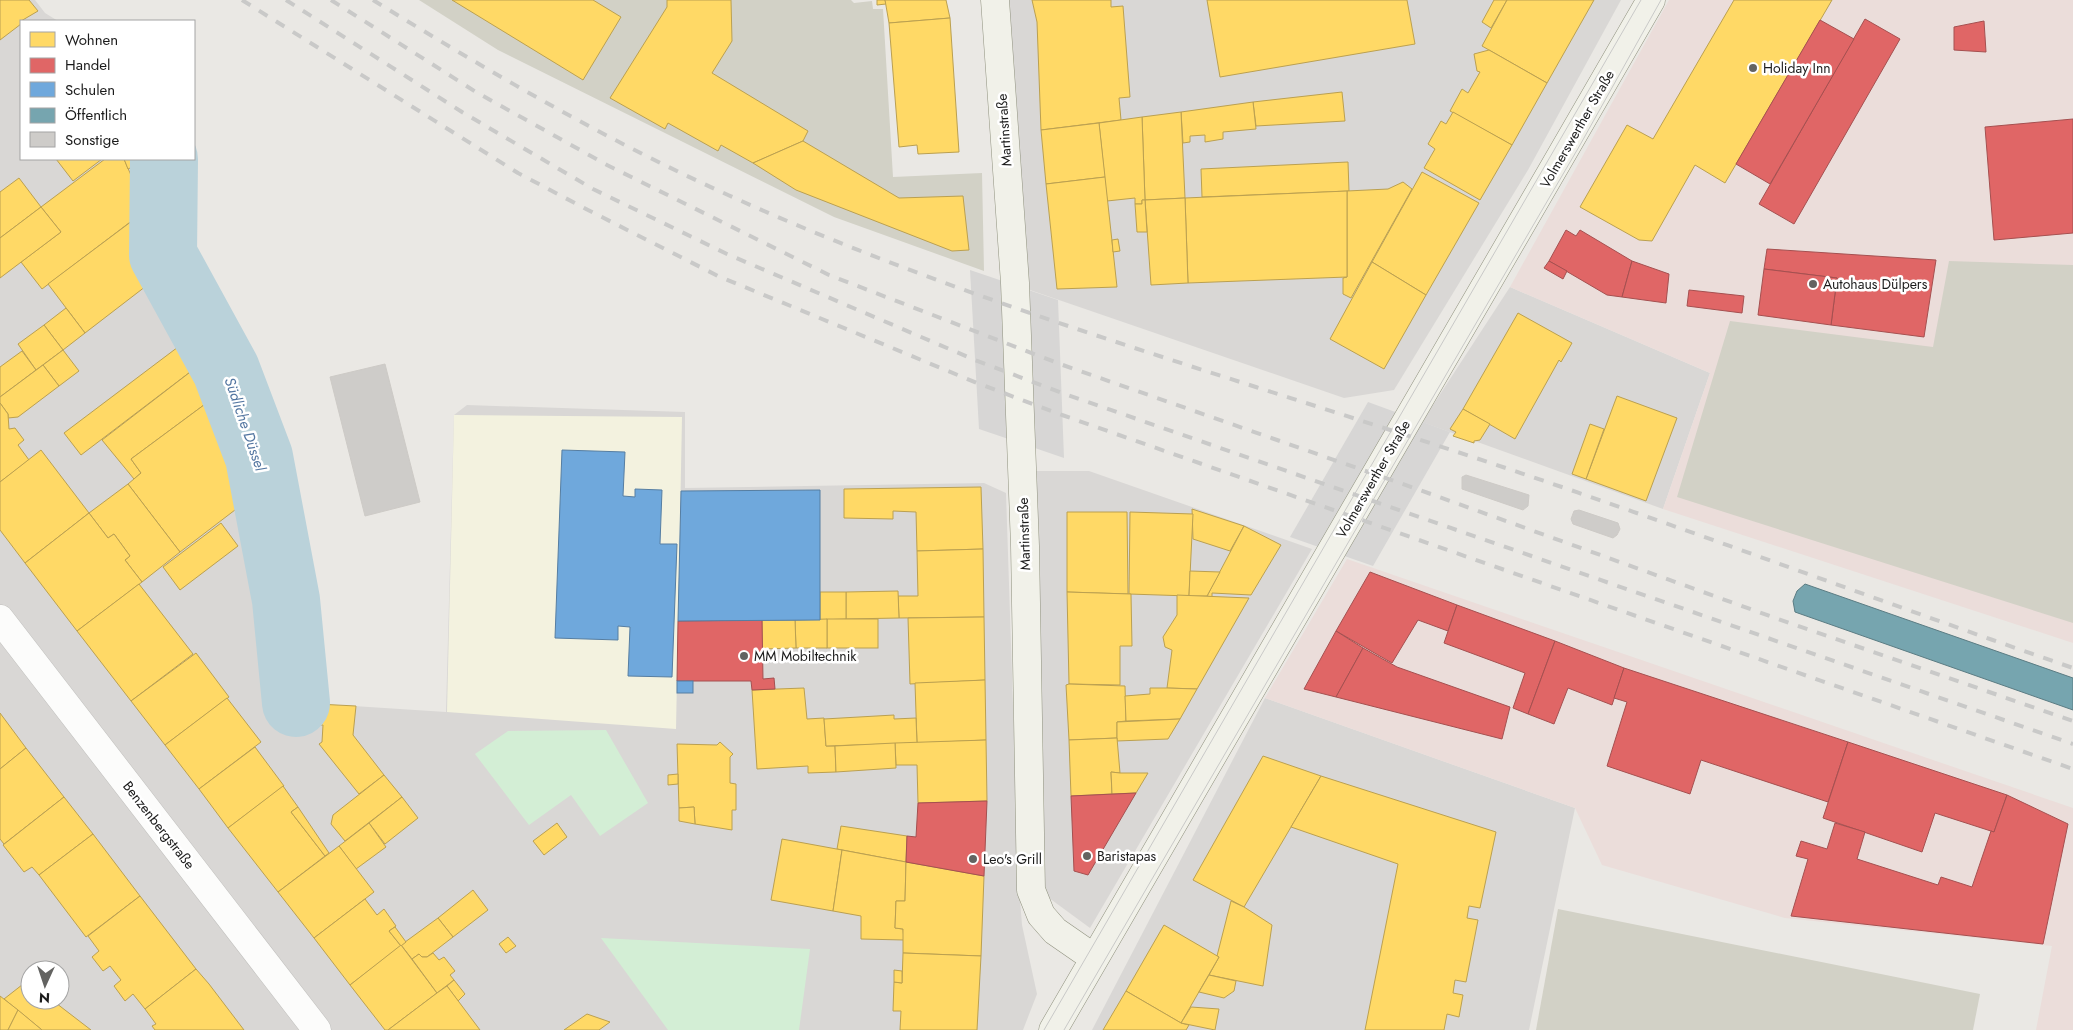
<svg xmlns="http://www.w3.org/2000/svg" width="2073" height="1030" font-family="Jost,sans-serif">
  <rect width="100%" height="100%" fill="#eae8e4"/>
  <g fill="#d9d7d5" fill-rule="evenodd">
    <path d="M 0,0 L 35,0 L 45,13 L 58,21 L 21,21 L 21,159 L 159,159 L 159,264 L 221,372 L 256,461 L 282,603 L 292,702 L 446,712 L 454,415 L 467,405 L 685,412 L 685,488 L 984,483 L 1006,493 L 1019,887 L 1022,925 L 1037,994 L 1023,1030 L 0,1030 ZM 30,970 L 60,970 L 60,1000 L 30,1000 Z"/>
    <polygon points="1002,0 1621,0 1528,170 1394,390 1344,398 1027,289"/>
    <polygon points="1510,287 1710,373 1663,509 1422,422"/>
    <polygon points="1036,471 1089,471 1312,549 1090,928 1045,895"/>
    <polygon points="1265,698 1575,808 1529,1030 1092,1030"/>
  </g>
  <g fill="#ebddda">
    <polygon points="1669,0 2073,0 2073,643 1663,509 1710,373 1510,287"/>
    <polygon points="1347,559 2073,808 2073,1030 2036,1030 2052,946 1785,918 1602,865 1575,808 1265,698"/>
  </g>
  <polygon fill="#f3f2df" points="454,415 682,417 676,729 447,712"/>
  <g fill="#d2d1c6">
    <polygon points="419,0 851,0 854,3 872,1 873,9 883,9 893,177 982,173 984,271 834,217 498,50"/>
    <polygon points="1949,261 2073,265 2073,623 1677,497 1730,321 1933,347"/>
    <polygon points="1558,909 1980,994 1973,1030 1536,1030"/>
  </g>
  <g fill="#d3eed5">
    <polygon points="606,730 648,803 600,836 571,795 529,825 475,754 508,731"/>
    <polygon points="601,938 810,949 799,1030 668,1030"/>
  </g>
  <g fill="#d7d6d5">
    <polygon points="970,270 1058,300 1064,458 979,429"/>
    <polygon points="1368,402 1450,432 1373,566 1290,537"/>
  </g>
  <g fill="#ffd966" stroke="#bba050">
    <polygon points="0,0 29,0 38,11 21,21 21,24 0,40"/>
    <polygon points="452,0 593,0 621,17 583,80"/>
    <polygon points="667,0 731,0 732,41 712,73 808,131 803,141 753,163 721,145 718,151 668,123 665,129 610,98 667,7"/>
    <polygon points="877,0 885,0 886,4 877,5"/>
    <polygon points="885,0 946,0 950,18 889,23"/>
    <polygon points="1032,0 1111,0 1111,7 1123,6 1130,97 1119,98 1121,120 1041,130 1037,22"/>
    <polygon points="1207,0 1407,0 1415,44 1220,77"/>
    <polygon points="1494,0 1507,0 1491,28 1482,22"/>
    <polygon points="1507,0 1594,0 1547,83 1482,46"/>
    <polygon points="1734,0 1832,0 1725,183 1695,165 1652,241 1639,240 1580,207 1627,125 1653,139"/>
    <polygon points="950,18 959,152 918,154 917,145 899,147 889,23"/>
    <polygon points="1489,50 1547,83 1512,145 1450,111 1462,89 1468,93 1480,72 1477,71 1474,54"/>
    <polygon points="1342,92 1345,121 1256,126 1253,102"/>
    <polygon points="1253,102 1256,129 1223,132 1223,139 1205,142 1205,135 1190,136 1190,142 1183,143 1181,112"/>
    <polygon points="1181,112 1185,198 1145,200 1142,117"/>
    <polygon points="1453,112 1512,145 1480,200 1424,168 1435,149 1428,144 1441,121 1446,124"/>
    <polygon points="1142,117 1145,200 1142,200 1142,204 1135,204 1135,198 1107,201 1099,123"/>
    <polygon points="1099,123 1105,177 1046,184 1041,130"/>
    <polygon points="803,141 899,198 963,196 969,250 952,251 796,190 753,163"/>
    <polygon points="56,159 102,159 73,181"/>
    <polygon points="105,159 124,159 146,210 42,289 21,262 61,232 41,207"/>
    <polygon points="124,159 139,159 139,164 128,169"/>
    <polygon points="1348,162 1349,191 1202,197 1201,169"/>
    <polygon points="1422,172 1479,203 1426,295 1372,262"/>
    <polygon points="1105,177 1117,287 1057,289 1046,184"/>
    <polygon points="19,178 41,207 0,238 0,192"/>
    <polygon points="1403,182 1412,189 1351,298 1343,294 1343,278 1347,277 1347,191 1388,189"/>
    <polygon points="1347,191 1347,277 1188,283 1185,198"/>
    <polygon points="1185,198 1188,283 1151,285 1145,200"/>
    <polygon points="1142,200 1145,200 1147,232 1137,232 1135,204 1142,204"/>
    <polygon points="41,207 61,232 0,278 0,238"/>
    <polygon points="136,218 138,268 150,283 85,333 48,284"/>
    <polygon points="1118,239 1120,251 1113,252 1112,240"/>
    <polygon points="1372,262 1426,295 1384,369 1330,339"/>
    <polygon points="66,308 85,333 63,350 44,325"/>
    <polygon points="1518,313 1572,343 1561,362 1559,360 1515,439 1463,409"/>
    <polygon points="44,325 63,350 36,370 18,344"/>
    <polygon points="182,344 198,366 81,455 64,433"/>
    <polygon points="63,350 79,371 59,386 43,365"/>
    <polygon points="22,351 36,370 0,397 0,367"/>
    <polygon points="43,365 59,386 18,417 8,418 8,414 0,403 0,397"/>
    <polygon points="198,366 212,399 131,459 141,473 134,479 102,440"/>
    <polygon points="1617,396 1677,418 1646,501 1586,479"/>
    <polygon points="212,399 248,500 180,552 128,484 141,473 131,459"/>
    <polygon points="0,403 8,414 9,429 15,428 24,440 18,445 29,460 0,482"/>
    <polygon points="1463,409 1490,424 1480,440 1474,441 1474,443 1453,436 1456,432 1450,429"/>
    <polygon points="1590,424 1604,429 1586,479 1572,474"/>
    <polygon points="41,450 89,513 25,563 0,530 0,482"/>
    <polygon points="128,484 180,552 142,582 125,560 130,556 114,534 108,538 89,513"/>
    <polygon points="981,487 983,549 917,551 916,512 893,511 893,519 844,518 844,489"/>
    <polygon points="1192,509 1244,526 1230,551 1193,539"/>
    <polygon points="1067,512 1127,512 1128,594 1067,592"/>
    <polygon points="1130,512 1193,514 1189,596 1129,594"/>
    <polygon points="89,513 108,538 114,534 130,556 125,560 142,582 77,631 25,563"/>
    <polygon points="221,523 238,546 180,590 163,567"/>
    <polygon points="1244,526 1281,545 1251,595 1212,593 1212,597 1207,596"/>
    <polygon points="983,549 984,617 899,618 898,596 918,596 917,551"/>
    <polygon points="1190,571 1220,572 1207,596 1189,596"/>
    <polygon points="139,584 193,654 131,701 77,631"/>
    <polygon points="898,591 899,618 846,619 846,592"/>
    <polygon points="820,592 846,592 846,619 820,620"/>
    <polygon points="1067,592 1131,594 1132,646 1120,646 1120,685 1069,684"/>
    <polygon points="1177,595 1249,598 1197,689 1167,688 1172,650 1165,647 1163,637 1177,615"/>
    <polygon points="984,617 985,680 910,684 908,618"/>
    <rect x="827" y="619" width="51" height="29"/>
    <polygon points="827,619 827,648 796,648 795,620"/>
    <polygon points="762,620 795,620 796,648 762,649"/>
    <polygon points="196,653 229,697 165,745 131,701"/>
    <polygon points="985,680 986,740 917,743 915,683"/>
    <polygon points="1069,684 1125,686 1126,721 1117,722 1117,738 1069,740 1066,685"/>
    <polygon points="804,688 807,719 824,718 826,746 835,746 836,772 808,773 808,766 757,769 752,690"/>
    <polygon points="1150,688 1167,688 1197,689 1180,719 1126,721 1125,696 1150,694"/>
    <polygon points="227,698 261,742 199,789 165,745"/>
    <polygon points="317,704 356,706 353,735 384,775 359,794 319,744 322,742 323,725 317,725"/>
    <polygon points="0,713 26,748 0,769"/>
    <polygon points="894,715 894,719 916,718 917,743 826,746 824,719"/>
    <polygon points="1180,719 1168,739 1117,741 1117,722"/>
    <polygon points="1117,738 1120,773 1111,772 1112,794 1071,796 1069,740"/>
    <polygon points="986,740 987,801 918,803 917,765 896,765 895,743"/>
    <polygon points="720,742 733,754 730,757 730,783 736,784 736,810 732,810 732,830 695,824 694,807 679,808 677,744 717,745"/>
    <polygon points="895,743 896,768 836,772 835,746"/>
    <polygon points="255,747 284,786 228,828 199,789"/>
    <polygon points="26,748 64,797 4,844 0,839 0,769"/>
    <polygon points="1263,756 1321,776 1244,907 1193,880"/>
    <polygon points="1111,772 1120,773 1148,773 1136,793 1112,794"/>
    <polygon points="678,774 678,784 668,785 668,775"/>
    <polygon points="384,775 402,797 345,841 331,824 333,815"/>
    <polygon points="1321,776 1496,832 1480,908 1469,906 1467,918 1478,920 1466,982 1455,980 1453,993 1463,995 1459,1017 1447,1014 1444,1030 1365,1030 1398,864 1291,827"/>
    <polygon points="283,786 298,807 291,812 325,856 278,892 228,828"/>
    <polygon points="64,797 93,834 39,875 32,867 24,872 3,845"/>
    <polygon points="402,797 418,818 385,844 369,823"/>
    <polygon points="298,807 329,853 325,856 291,812"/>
    <polygon points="694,807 695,824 679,821 679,808"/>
    <polygon points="369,823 386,847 356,869 339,846"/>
    <polygon points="557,823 567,837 544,855 533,841"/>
    <polygon points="841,826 907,836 906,862 837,849"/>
    <polygon points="93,834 140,896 86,937 39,875"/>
    <polygon points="782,839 842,850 833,911 771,900"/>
    <polygon points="339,846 374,892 314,938 278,892"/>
    <polygon points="842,850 906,862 905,901 896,901 895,928 903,929 904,940 861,939 861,916 833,911"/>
    <polygon points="906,862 984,876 981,956 903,953 903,929 895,928 896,901 905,901"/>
    <polygon points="473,890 488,910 453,937 438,918"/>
    <polygon points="140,896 196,969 145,1009 133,994 125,1001 114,986 121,980 110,966 103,971 92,957 99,951 88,936"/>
    <polygon points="365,899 377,915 384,909 396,926 389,931 401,946 350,985 314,938"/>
    <polygon points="1231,901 1244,907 1272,925 1263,986 1209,975 1219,957 1217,956"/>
    <polygon points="438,918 453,937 427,957 422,957 419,954 412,959 401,945"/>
    <polygon points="1164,925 1219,957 1181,1023 1126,991"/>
    <polygon points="395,927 406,942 401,946 389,931"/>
    <polygon points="508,937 516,946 506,953 499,944"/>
    <polygon points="401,945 437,993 388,1030 385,1030 350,985"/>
    <polygon points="433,953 439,960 444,957 455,971 450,975 454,980 437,993 412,959 419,954 422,957 427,957"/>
    <polygon points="903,953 981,956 977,1030 900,1030 901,1011 893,1011 894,982 902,983"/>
    <polygon points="196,969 209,984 244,1030 155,1030 152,1026 156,1024 145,1009"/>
    <polygon points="894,970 902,971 902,983 894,982"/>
    <polygon points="1209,975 1236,981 1234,991 1224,998 1199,992"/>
    <polygon points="454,980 465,994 458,1001 447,986"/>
    <polygon points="27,981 30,983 30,1000 52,1000 91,1030 42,1030 4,999"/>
    <polygon points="447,986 480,1030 388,1030 437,993"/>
    <polygon points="1126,991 1181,1023 1189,1025 1186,1030 1103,1030"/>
    <polygon points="0,996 18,1010 8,1030 0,1030"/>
    <polygon points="1191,1007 1219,1009 1215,1030 1181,1023"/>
    <polygon points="18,1010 42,1030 8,1030"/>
    <polygon points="587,1014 610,1022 599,1030 564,1030"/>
  </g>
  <g fill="#e06666" stroke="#a55050">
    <polygon points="1865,19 1900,39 1794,224 1759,204"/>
    <polygon points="1820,20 1854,39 1770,184 1736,164"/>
    <polygon points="1984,21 1986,52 1954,50 1954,27"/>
    <polygon points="2073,119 2073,233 1994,240 1985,127"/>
    <polygon points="1566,230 1576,236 1580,230 1632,261 1622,297 1607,295 1549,261"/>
    <polygon points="1767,249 1936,260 1924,337 1831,325 1837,278 1764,269"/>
    <polygon points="1549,261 1567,271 1563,279 1544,268"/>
    <polygon points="1632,261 1669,274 1666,303 1622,297"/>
    <polygon points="1764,269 1837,278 1831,325 1758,315"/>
    <polygon points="1689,290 1744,296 1742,313 1687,306"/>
    <polygon points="1370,572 1457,605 1448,631 1418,620 1392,663 1336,631"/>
    <polygon points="1457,605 1555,641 1528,714 1513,708 1525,673 1444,643"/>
    <polygon points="762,620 763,679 774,678 775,689 752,690 751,681 677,681 678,621"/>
    <polygon points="1336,631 1363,648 1336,697 1304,689"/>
    <polygon points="1555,641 1624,668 1612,705 1568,688 1554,724 1528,714"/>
    <polygon points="1363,648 1397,667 1510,707 1502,739 1336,697"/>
    <polygon points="1624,668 1848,742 1828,802 1701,760 1690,794 1607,766 1627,702 1614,698"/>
    <polygon points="1848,742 2007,795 1994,832 1935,813 1922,852 1823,818"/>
    <polygon points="1136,793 1088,875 1074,871 1071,796"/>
    <polygon points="2007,795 2068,824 2043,944 1791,916 1808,859 1796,856 1801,841 1827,849 1835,823 1865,832 1857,859 1938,885 1941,877 1972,887 1991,831 1994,832"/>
    <polygon points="987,801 984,876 906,862 907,836 916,837 918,803"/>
  </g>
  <g fill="#6fa8dc" stroke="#567ea2">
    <polygon points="562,450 625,452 623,496 635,497 635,489 662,490 660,544 677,544 672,677 628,676 630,627 618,626 618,640 555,638"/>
    <polygon points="820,490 820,620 678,621 681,491"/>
    <rect x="677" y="681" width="16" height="12"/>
  </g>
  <polygon fill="#76a5af" stroke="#5b7c83" points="1805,584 2073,678 2073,710 1795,612 1793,601 1797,591"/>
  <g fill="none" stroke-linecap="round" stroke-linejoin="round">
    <polyline stroke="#bad2da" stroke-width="68" points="164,159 163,255 226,370 259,457 286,600 296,703"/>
  </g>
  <g fill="#ceccc9" stroke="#cdcac6">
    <polygon points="385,364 420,502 365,516 330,377"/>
    <polygon points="1466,475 1529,495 1528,506 1523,510 1462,489 1462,477"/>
    <polygon points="1579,510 1618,523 1620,529 1617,535 1613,538 1573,524 1571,519 1574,511"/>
  </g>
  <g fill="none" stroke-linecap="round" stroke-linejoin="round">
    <defs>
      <polyline id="street" points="0,619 317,1030"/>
      <g id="secondary">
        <polyline points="995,0 1015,283 1025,546 1031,890 1041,915 1055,931 1094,958"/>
        <path d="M 1053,1030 C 1250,685 1453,344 1651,0"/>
      </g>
    </defs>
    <use href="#street" stroke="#c1c0be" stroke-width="29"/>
    <use href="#secondary" stroke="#8f917e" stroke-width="29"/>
    <use href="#street" stroke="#fcfcfb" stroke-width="28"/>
    <use href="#secondary" stroke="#f1f1e9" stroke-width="28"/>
    <g stroke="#c9c9c8" stroke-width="1">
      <polyline points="1044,1030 1641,0"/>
      <polyline points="1064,1030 1580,145 1661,0"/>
    </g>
    <g stroke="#c9c9c8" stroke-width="4" stroke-dasharray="10 10" stroke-linecap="butt">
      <polyline points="242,0 518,173 588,210 718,276 977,383 1062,415 2073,769"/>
      <polyline points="286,0 462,112 593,189 727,254 975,360 1062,393 2073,744"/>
      <polyline points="331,0 476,92 607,165 829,275 1060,364 1417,489 1778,619 2073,721"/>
      <path d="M 373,0 C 488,71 604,139 728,195 C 957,299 1200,367 1439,446 C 1652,515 1861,595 2073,668"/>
    </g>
  </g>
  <g fill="#636361" stroke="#fff" stroke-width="2">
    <circle cx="1753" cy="68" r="5"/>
    <circle cx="1813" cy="284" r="5"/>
    <circle cx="744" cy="656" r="5"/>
    <circle cx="1087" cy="856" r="5"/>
    <circle cx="973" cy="859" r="5"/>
  </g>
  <g text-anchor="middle" stroke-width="5" stroke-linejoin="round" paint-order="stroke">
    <g font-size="14" fill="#1b1b1b" stroke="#fff" text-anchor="start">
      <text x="1763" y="73">Holiday Inn</text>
      <text x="1823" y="289">Autohaus Dülpers</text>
      <text x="754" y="661">MM Mobiltechnik</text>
      <text x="1097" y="861">Baristapas</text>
      <text x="983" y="864">Leo's Grill</text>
    </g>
    <g font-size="14" fill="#1b1b1b" stroke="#fff">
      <text transform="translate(1577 129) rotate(-60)" y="5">Volmerswerther Straße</text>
      <text transform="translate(1004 130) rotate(-94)" y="5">Martinstraße</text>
      <text transform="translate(1373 479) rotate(-60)" y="5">Volmerswerther Straße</text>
      <text transform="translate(1024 534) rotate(-92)" y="5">Martinstraße</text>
      <text transform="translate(159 825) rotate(52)" y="5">Benzenbergstraße</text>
    </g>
    <g font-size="15" font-style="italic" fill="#5275a0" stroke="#fff">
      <text transform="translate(245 424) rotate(71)" y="5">Südliche Düssel</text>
    </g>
  </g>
  <rect x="20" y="20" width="175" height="140" fill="#ffffff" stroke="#a4a4a4"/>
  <rect x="30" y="32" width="25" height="15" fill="#ffd966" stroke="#a4a4a4"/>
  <text x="65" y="45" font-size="15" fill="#1b1b1b">Wohnen</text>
  <rect x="30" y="58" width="25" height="15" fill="#e06666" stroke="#a4a4a4"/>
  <text x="65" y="70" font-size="15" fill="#1b1b1b">Handel</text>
  <rect x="30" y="82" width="25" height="15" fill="#6fa8dc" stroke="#a4a4a4"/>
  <text x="65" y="95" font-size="15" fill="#1b1b1b">Schulen</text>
  <rect x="30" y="108" width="25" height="15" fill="#76a5af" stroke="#a4a4a4"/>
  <text x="65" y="120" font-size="15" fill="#1b1b1b">Öffentlich</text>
  <rect x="30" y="132" width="25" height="15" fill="#ceccc9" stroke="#a4a4a4"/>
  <text x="65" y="145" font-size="15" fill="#1b1b1b">Sonstige</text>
  <g transform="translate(45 985) rotate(183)"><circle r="24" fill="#ffffff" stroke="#a4a4a4"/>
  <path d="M0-4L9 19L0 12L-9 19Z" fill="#636361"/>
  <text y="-8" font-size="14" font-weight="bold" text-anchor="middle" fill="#1b1b1b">N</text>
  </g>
</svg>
